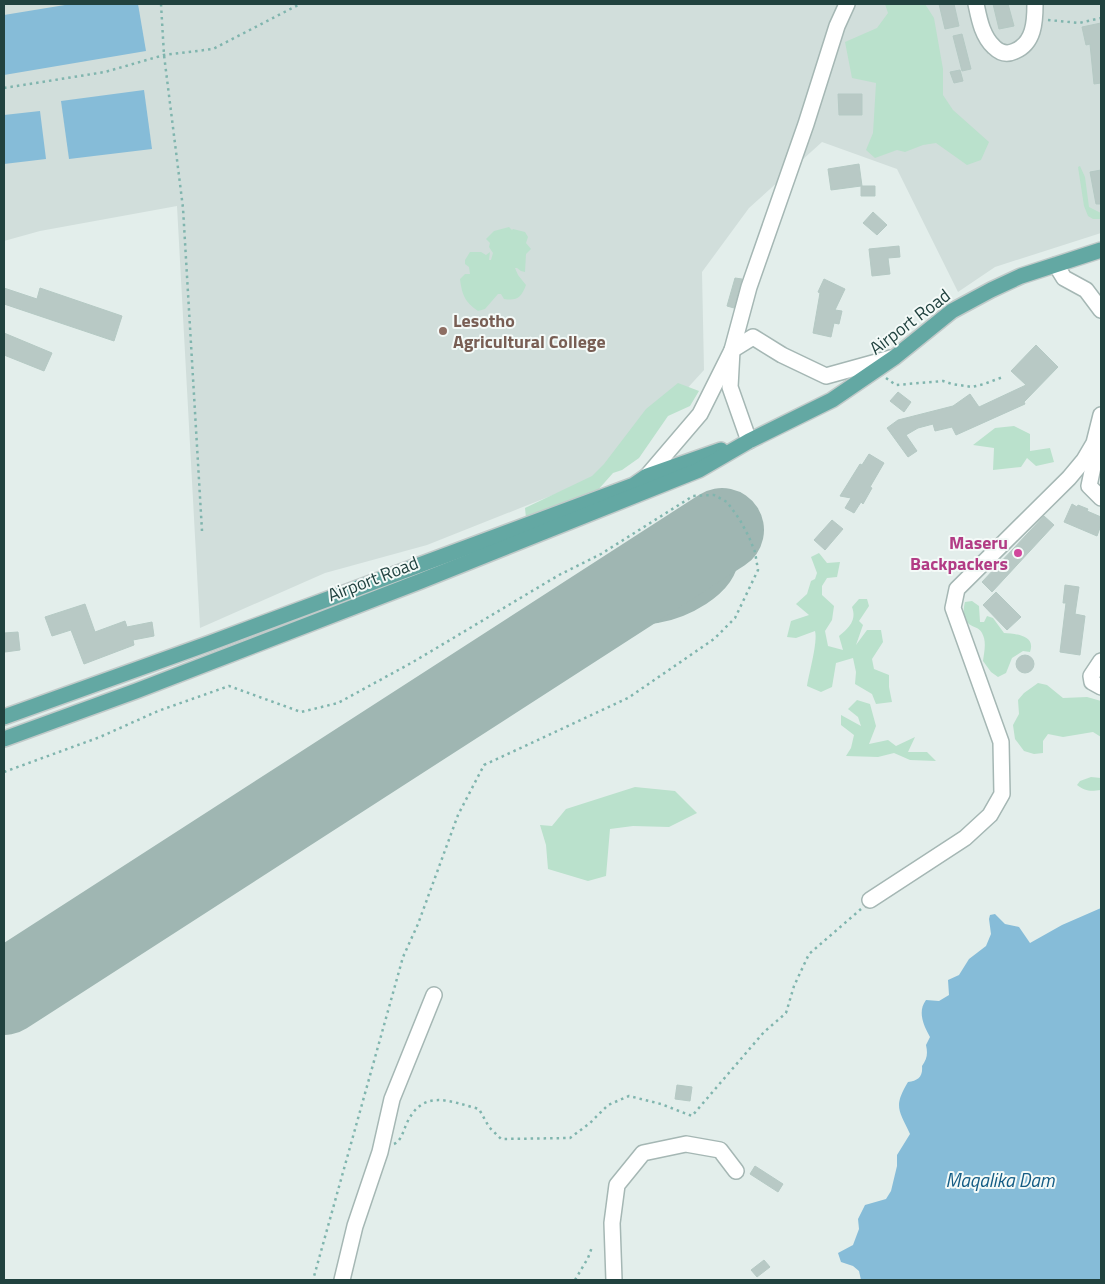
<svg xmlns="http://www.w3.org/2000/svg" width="1105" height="1284" font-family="'Titillium Web',sans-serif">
  <rect width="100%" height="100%" fill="#e3eeeb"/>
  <polygon fill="#d1dedb" points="4,4 1101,4 1101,233 995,267 958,292 897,169 822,142 749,208 702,272 704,370 642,438 601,476 427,545 325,573 200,628 177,206 40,231 4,241"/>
  <g fill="#bae1cc">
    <polygon points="885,4 925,4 934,18 943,69 943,95 953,110 989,142 981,160 967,165 936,143 923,145 905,152 897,150 875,158 866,150 873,133 876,83 852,78 845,42 877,28 888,13"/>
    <polygon points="1080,166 1085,177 1089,207 1101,213 1101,219 1093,219 1088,216 1084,206 1078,167"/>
    <path d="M 509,227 L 512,230 L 513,229 L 525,232 L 528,237 L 526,243 L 531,249 L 526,254 L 525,272 L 521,271 L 517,268 L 515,268 L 518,275 L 526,285 C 521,298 517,301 504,299 L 501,294 L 498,294 L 485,309 L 478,311 C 465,302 462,295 460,279 L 465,274 L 470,274 L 469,267 L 465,264 L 465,260 L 470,252 L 481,252 L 486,255 L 490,252 L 489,260 L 491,260 L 493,253 L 489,247 L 490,243 L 486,239 L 494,231 Z"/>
    <polygon points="678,383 699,391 690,406 668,416 639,458 622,470 613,473 597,491 526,518 525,508 592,476 604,464 646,409"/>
    <polygon points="1014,426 1030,434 1030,451 1050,448 1054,462 1036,466 1027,458 1021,467 993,470 994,448 973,445 995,428"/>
    <path d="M 819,553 L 827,563 L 840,562 L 837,577 L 827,578 L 822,586 L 822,595 L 834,606 L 832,620 L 825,631 L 828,646 L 843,650 L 839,636 C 849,628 857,620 852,607 L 859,599 L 867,599 L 869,606 L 859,621 L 863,625 L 856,645 L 867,630 L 881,630 L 883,642 L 872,659 L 874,669 L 889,675 L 889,687 L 892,702 L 876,704 L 872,694 L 855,684 L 856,672 L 853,658 L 836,663 L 832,687 L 821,692 L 807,686 C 809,673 818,642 815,631 L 796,638 L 787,637 L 791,621 L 809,615 L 796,604 L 807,594 L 811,581 L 815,579 L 817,573 L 811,557 Z"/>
    <path d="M 972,601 L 979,606 L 980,622 L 984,622 L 987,616 L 993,618 L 1004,633 C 1016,634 1036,635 1030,652 L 1023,651 L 1012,658 L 1006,673 L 998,677 L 991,672 L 983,661 C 984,652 987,642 982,633 C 979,627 974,628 969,624 C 963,619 963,609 965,602 Z"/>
    <polygon points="1038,683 1047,685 1063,698 1087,697 1101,701 1101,737 1093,732 1063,737 1048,734 1043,741 1043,753 1034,754 1024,751 1015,739 1013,725 1019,714 1018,700 1024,693"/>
    <polygon points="857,700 870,704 876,726 869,744 888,740 896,746 915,737 908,752 927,752 936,761 910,760 894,753 878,757 846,756 851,748 854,735 841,725 841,715 861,726 858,717 848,709"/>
    <path d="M 1091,777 L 1101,778 L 1101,790 C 1091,791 1086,792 1077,785 L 1080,781 Z"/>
    <polygon points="635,787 675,791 697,813 669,827 633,826 610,829 606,876 588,881 548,869 546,845 540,825 552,826 566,809"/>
  </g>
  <g fill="#86bcd8">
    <polygon points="71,4 138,4 146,51 4,75 4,15"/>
    <polygon points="144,90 152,149 69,159 61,101"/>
    <polygon points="40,111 46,159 4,164 4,115"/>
    <path d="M 1101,908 L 1101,1280 L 861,1280 L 859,1271 L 853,1266 L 841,1262 L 838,1253 L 853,1245 L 859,1229 L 858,1219 L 865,1205 L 886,1199 L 891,1191 L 897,1166 L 897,1155 L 910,1134 C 899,1110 893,1107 908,1082 C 918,1081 923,1077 922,1066 C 927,1059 928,1054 926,1045 L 930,1037 C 924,1026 917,1012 926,1000 L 939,1001 L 949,995 L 948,980 L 959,975 L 969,959 L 986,946 L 991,934 L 989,919 L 990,915 L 995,914 L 1005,924 L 1019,927 L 1030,943 L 1062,925 Z"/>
  </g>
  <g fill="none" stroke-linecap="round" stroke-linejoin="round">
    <path stroke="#9fb6b2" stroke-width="34" d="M 575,625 C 586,620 598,615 610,611 C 625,608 641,609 656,606 C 679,602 720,583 722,556 C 723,547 719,539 712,533 C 707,528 702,527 695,527 C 678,527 675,544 667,555 C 659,565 650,574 641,583"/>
    <polyline stroke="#9fb6b2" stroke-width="84" points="4,993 722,530"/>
  </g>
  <g fill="#b8c9c5" stroke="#b5c9c4">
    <polygon points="939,4 954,4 959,26 945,29"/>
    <polygon points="993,4 1008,4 1014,26 999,29"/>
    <polygon points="1101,23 1101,83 1094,84 1090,44 1086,45 1082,27"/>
    <polygon points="962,34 971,69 962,71 953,36"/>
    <polygon points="960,70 963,81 954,83 950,72"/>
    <polygon points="838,94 862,94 862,115 839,115"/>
    <polygon points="859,164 862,186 875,186 875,196 861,196 861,186 831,190 828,169"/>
    <polygon points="1101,170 1101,204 1096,204 1090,172"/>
    <polygon points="873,212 887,225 877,235 863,223"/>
    <polygon points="899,246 900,257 888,258 890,274 872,276 869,249"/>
    <polygon points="735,278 742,279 734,308 727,306"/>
    <polygon points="824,279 845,289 835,310 842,311 839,324 834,323 831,337 813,333 820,293 818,292"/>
    <polygon points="4,288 37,299 40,288 122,316 114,341 4,304"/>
    <polygon points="4,333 52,353 44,371 4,355"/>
    <polygon points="1036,345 1058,367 1024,402 1025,404 956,435 952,427 935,431 933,424 918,428 906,435 917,451 908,457 887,428 898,420 953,406 970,394 979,407 1026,385 1011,371"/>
    <polygon points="898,392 911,402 904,412 890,401"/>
    <polygon points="869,454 884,463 870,487 872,488 863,504 861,502 854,513 845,508 851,498 840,496 860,464 862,465"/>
    <polygon points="1072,504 1077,507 1078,505 1088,509 1087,511 1101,517 1101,525 1097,536 1064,522"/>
    <polygon points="1044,516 1054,525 992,592 982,582"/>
    <polygon points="832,520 843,529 825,550 814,540"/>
    <polygon points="1065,585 1079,587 1075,614 1085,616 1080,655 1060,652 1066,603 1063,603"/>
    <polygon points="996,592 1021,617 1007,630 983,605"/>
    <polygon points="85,604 95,632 125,621 127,627 152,622 154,636 133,640 134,645 84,664 71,630 52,636 45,617"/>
    <polygon points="18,632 20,650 5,652 4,633"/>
    <circle cx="1025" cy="664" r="9"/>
    <polygon points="677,1085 692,1087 690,1101 675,1099"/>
    <polygon points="755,1166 783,1184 778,1192 750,1174"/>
    <polygon points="764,1260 770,1267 757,1277 751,1270"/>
  </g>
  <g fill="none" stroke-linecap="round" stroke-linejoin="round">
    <defs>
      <g id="minor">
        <path d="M 976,4 C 979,18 982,36 994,47 C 1000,53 1007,55 1015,51 C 1034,43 1035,22 1035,4"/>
        <polyline points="1056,265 1064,278 1086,290 1101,310"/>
        <polyline points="749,441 730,387 732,350 749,287 806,124 837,26 847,4"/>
        <polyline points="1094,447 1094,462 1089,486 1101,498"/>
        <polyline points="647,476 700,414 732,350 753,337 782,355 826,376 891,358"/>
        <polyline points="1101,661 1091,676 1092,682 1101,687"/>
        <polyline points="870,900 965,838 990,815 1002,794 1001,742 953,608 957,589 1069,478 1084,460 1094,443 1101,415"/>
        <polyline points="342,1280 355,1226 380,1152 392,1099 434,995"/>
        <polyline points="614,1280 612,1223 617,1185 643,1153 686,1144 720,1150 736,1171"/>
      </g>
      <g id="major">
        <polyline points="4,717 210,643 634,485 647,476 721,450"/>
        <polyline points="4,739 136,691 421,581 699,470 749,441 832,400 895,357 952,311 991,290 1021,276 1101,250"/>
      </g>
    </defs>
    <use href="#minor" stroke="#a5b7b4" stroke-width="18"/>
    <use href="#major" stroke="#c1cac9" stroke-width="18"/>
    <g stroke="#80b5ae" stroke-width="2.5" stroke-dasharray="2.5 4" stroke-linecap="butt">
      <polyline points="161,4 164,55 183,208 202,531"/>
      <polyline points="1048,20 1079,23 1101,18"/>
      <polyline points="4,88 105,72 164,55 213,49 300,4"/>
      <polyline points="886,378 896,385 943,381 952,384 972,387 984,384 1003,377"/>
      <polyline points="4,772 100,737 158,711 229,686 301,712 338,703 413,662 559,575 601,554 693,496 714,495 727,502 740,520 749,537 755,552 758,570 735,618 714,639 628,698 484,765 458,815 418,924 403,957 313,1280"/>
      <path d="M 394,1144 C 401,1141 403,1132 406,1125 C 422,1088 449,1101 479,1109 L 489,1127 L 501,1139 L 570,1138 L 590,1123 L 608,1105 L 629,1096 L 661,1104 L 692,1116 L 764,1032 L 786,1013 L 794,986 L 809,954 L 861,909"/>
      <polyline points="575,1280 588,1258 592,1247"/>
    </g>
    <use href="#minor" stroke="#fff" stroke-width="15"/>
    <use href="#major" stroke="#63a8a3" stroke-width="15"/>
  </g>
  <circle fill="#8d6e63" stroke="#f4faf8" stroke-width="2" cx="443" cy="331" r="5"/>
  <circle fill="#d1479c" stroke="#f4faf8" stroke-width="2" cx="1018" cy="553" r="5"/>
  <g text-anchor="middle" stroke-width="4" stroke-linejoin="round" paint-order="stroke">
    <g font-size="18" font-weight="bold" fill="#785e54" stroke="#f4faf8" text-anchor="start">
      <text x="453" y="327">Lesotho<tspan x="453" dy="21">Agricultural College</tspan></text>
    </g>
    <g font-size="18" fill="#21423f" stroke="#f4faf8">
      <text transform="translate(910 322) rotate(-37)" y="6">Airport Road</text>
      <text transform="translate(373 579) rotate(-21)" y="6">Airport Road</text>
    </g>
    <g font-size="18" font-weight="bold" fill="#b23c85" stroke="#f4faf8" text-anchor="end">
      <text x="1008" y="549">Maseru<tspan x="1008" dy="21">Backpackers</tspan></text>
    </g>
    <g font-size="19" font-style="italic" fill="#145c84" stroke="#f4faf8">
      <text x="1000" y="1187">Maqalika Dam</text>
    </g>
  </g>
  <rect width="1105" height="1284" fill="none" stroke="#21423f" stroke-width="10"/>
</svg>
